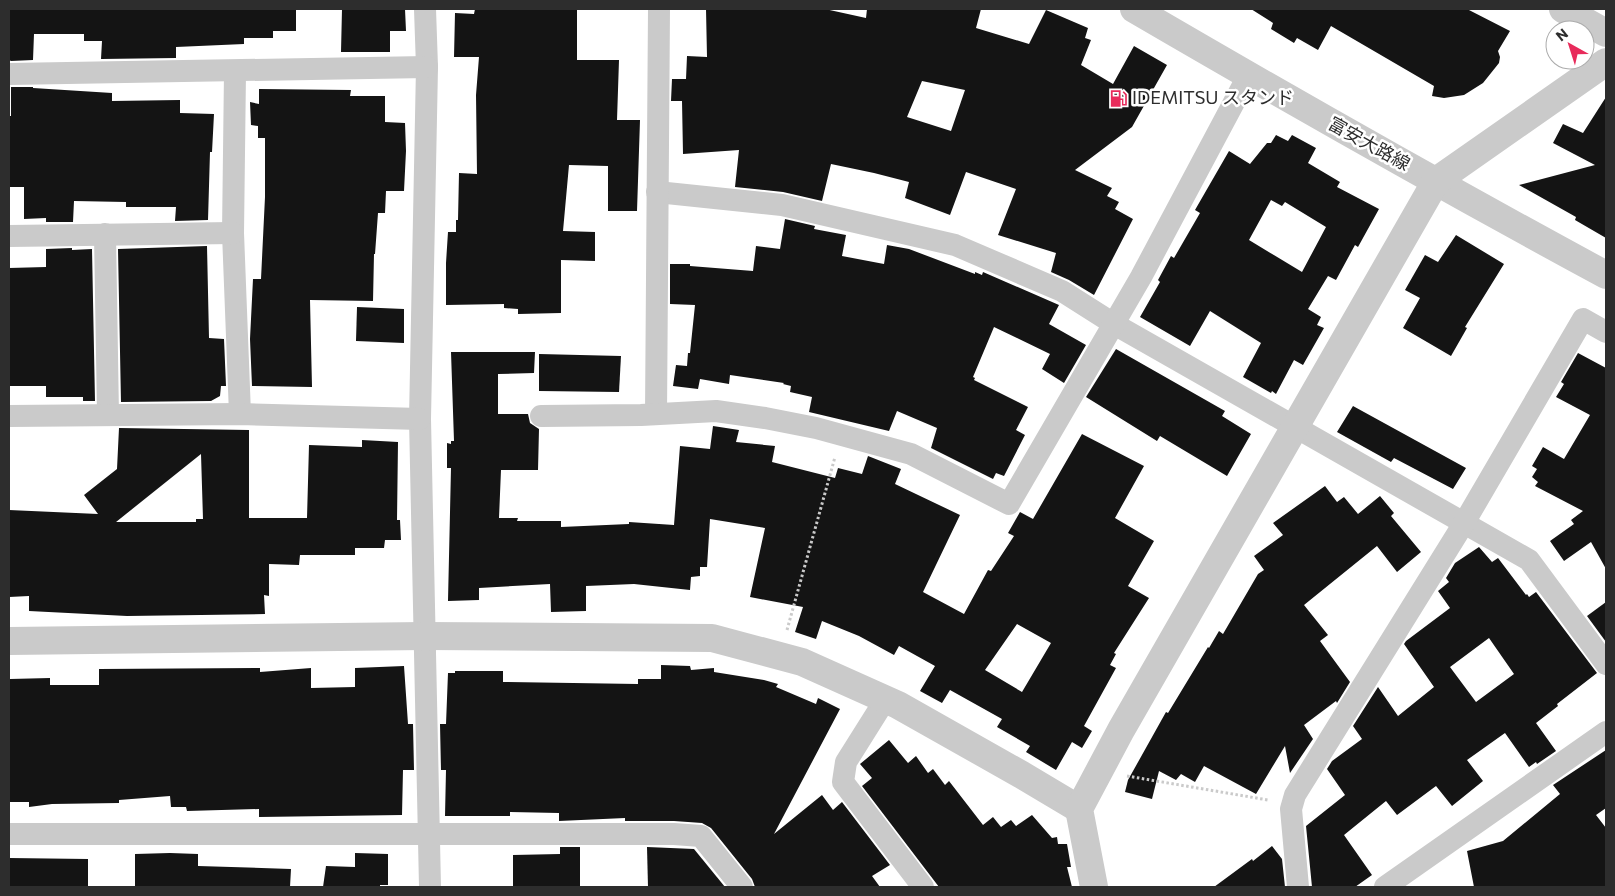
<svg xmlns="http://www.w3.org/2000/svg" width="1615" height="896" font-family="Commissioner,'Noto Sans JP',sans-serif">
  <rect width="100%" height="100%" fill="#fff"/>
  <g fill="#141414" fill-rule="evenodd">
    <polygon points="9,9 296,9 296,31 273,31 273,38 244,38 244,44 176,47 176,58 101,59 102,41 84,41 84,34 34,34 33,60 11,61 9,60"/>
    <polygon points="342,9 405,9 406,31 390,31 390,52 341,52"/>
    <polygon points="475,9 577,9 577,60 619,60 617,120 640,120 637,211 608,211 608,166 569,165 563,231 595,232 595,261 561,260 561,313 518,314 518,309 504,308 504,304 446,305 446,263 448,232 456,232 456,220 458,220 459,173 477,174 476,95 479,57 454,57 455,13 474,14"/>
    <path d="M 706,9 L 825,9 L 866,18 L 867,9 L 981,9 L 976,28 L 1029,44 L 1046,10 L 1088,28 L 1085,38 L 1091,40 L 1081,65 L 1113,84 L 1134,46 L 1167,65 L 1132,127 L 1075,170 L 1112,188 L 1107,196 L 1119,202 L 1115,209 L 1133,219 L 1094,295 L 1069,280 L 1051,272 L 1056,253 L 998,235 L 1016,189 L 966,172 L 950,215 L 905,198 L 909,182 L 874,173 L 831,164 L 822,201 L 783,192 L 735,187 L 739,150 L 683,154 L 682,101 L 671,101 L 672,79 L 686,79 L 687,56 L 707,57 ZM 922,81 L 965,90 L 951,131 L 907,117 Z"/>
    <polygon points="1251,9 1467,9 1510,31 1498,51 1500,57 1499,63 1483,83 1464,95 1444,98 1432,96 1434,86 1331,26 1318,50 1297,38 1294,43 1271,29 1273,23"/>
    <polygon points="11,87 33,87 33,88 112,93 112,101 180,100 180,113 214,114 212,152 210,152 208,220 175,221 176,207 126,207 126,202 74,201 73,222 46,222 46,218 24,219 24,187 9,187 9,116 11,116"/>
    <polygon points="259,89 351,90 350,96 385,96 385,122 405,123 406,151 404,191 386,191 385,213 378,213 375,254 374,254 373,301 310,300 312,387 252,386 250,339 253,279 261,279 265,197 265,138 258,138 258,126 251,125 250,102 259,104"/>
    <polygon points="1606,97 1606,238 1575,220 1576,217 1519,185 1595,165 1553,143 1563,124 1583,133"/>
    <path d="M 1276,135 L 1288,141 L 1292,135 L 1316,148 L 1308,163 L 1340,182 L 1337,187 L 1379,209 L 1358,247 L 1355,245 L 1336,280 L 1328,276 L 1308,309 L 1321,317 L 1317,325 L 1324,328 L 1303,365 L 1294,360 L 1276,394 L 1272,391 L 1271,393 L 1243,377 L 1261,343 L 1210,311 L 1190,346 L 1140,317 L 1160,282 L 1158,280 L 1171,256 L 1174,258 L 1200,213 L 1195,210 L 1229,151 L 1250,164 L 1267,143 L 1271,143 ZM 1271,200 L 1282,206 L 1285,202 L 1326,227 L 1302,272 L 1249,240 Z"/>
    <polygon points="785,219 815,226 814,229 846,235 842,256 884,264 887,245 909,249 975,274 975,272 982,275 983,272 1059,305 1049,324 1086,345 1064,383 1042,369 1050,354 994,327 973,377 975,378 974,380 1028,407 1016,430 1025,435 1004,476 996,473 993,479 931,448 937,428 897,411 889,431 809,412 812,397 790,392 791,386 783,384 784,383 730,375 729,384 700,379 698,389 673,386 676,365 687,366 688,353 690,353 695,305 670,304 670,264 690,264 690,266 753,271 756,246 780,249"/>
    <polygon points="1456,235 1504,264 1465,327 1467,328 1451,356 1403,328 1420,298 1405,290 1425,255 1438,262"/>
    <polygon points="207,246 209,338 224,339 226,386 221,386 220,396 211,401 121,402 118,249"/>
    <polygon points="72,248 72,250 92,249 95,401 83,401 83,397 46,397 46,386 9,386 9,268 46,267 46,249"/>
    <polygon points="357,307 404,309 404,343 356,341"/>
    <polygon points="1116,349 1225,411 1222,416 1251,434 1227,476 1160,436 1157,441 1086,397"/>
    <path d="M 451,352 L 535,352 L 534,373 L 498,374 L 498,414 L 528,414 L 530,423 L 539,429 L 538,470 L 501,470 L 499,518 L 518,518 L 517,521 L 561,521 L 561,527 L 629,524 L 629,522 L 674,525 L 680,446 L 710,449 L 713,426 L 739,430 L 736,442 L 775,446 L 772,462 L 835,478 L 838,468 L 862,474 L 868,456 L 901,469 L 895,484 L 960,515 L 923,592 L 964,614 L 988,570 L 991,571 L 1014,536 L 1008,533 L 1020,512 L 1033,519 L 1082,434 L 1144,466 L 1115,518 L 1154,541 L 1128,586 L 1149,598 L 1114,653 L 1116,654 L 1110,665 L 1116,668 L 1084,726 L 1092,731 L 1082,748 L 1072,742 L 1056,770 L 1026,752 L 1030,746 L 997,727 L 1002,719 L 950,690 L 942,703 L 920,691 L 935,666 L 899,646 L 894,655 L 859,636 L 822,621 L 816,639 L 795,632 L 803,607 L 750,597 L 765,528 L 710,519 L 707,567 L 700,567 L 700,576 L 691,577 L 690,590 L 634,584 L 586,586 L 586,611 L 551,612 L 550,584 L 479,588 L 479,600 L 448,601 L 451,468 L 447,468 L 447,443 L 451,444 L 451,441 L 454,441 ZM 1017,624 L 1051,643 L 1022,692 L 985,670 Z"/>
    <polygon points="1578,353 1606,368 1606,569 1591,542 1564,561 1550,541 1574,524 1571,520 1583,511 1535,486 1538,482 1532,477 1537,469 1532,466 1543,447 1564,459 1590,415 1556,397 1564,384 1561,382"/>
    <polygon points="539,354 621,356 619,392 539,391"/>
    <polygon points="1353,406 1466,468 1453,489 1394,458 1391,462 1337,432"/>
    <path d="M 119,428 L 249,430 L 249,518 L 307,518 L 309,445 L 362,447 L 362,440 L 398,442 L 397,520 L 400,520 L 401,540 L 385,540 L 384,548 L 355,548 L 355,555 L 300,555 L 299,565 L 269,564 L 269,596 L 264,595 L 265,614 L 127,616 L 29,611 L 29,596 L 9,597 L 9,510 L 98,514 L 84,495 L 117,469 ZM 201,454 L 203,519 L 196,519 L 196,522 L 116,522 Z"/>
    <polygon points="1325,486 1337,502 1344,497 1358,514 1380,496 1394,513 1391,516 1421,552 1397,572 1377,546 1304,605 1328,635 1320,641 1350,682 1337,703 1336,701 1304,725 1313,739 1290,773 1285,746 1256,794 1204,766 1195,782 1181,774 1176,780 1159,771 1152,799 1125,792 1128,780 1166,712 1168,713 1208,647 1209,648 1219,631 1223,634 1258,574 1264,570 1254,556 1283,535 1273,523"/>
    <path d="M 1479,547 L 1492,562 L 1498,558 L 1526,595 L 1527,594 L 1529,597 L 1536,592 L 1597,673 L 1557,704 L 1558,706 L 1536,723 L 1556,751 L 1537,764 L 1536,762 L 1529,767 L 1505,733 L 1467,760 L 1483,781 L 1452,806 L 1436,786 L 1397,815 L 1386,801 L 1344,835 L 1372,875 L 1355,887 L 1312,887 L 1306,826 L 1345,795 L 1327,769 L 1332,761 L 1362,739 L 1353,726 L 1378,687 L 1398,716 L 1434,687 L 1404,644 L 1406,641 L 1450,608 L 1438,591 L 1449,582 L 1446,578 L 1455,563 ZM 1489,638 L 1514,674 L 1476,702 L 1450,667 Z"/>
    <polygon points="1606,602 1606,642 1587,616"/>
    <polygon points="661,665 690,666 691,670 714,668 714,672 764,680 778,684 776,687 816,704 818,698 840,709 774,834 822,795 833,810 842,802 890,865 872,876 880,887 755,887 752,879 711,828 702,823 674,821 625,821 625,818 559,821 559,813 510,812 510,816 445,816 446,770 441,770 440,724 446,724 448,673 455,673 455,671 503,671 503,682 638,684 638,679 661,679"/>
    <polygon points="404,666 408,724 413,724 414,770 403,770 402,815 259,817 259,809 187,811 186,807 171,807 170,796 119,800 119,803 52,804 29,807 29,802 9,802 10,679 50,678 50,685 99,685 99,669 260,668 260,672 311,668 311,688 355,687 355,668"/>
    <polygon points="889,740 908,763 916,756 928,773 933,769 945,785 949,781 983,825 993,817 1001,827 1011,820 1016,826 1032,815 1052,838 1057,837 1058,844 1067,844 1071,867 1067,867 1072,887 939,887 862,786 872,778 860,764"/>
    <polygon points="1606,750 1606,808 1596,815 1606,828 1606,887 1474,887 1467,851 1503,841 1560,794 1553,785"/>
    <polygon points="1272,846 1282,859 1285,887 1214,887 1252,859 1253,861"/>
    <polygon points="560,847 580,847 580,887 513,887 513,855 560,854"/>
    <polygon points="647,847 694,849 725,887 648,887"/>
    <polygon points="170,853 198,854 198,866 291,869 290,887 135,887 135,854"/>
    <polygon points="355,853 388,854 388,885 380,885 380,887 323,887 326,866 355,867"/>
    <polygon points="9,858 88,859 88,887 9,887"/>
  </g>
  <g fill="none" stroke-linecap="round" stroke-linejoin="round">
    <g stroke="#cacaca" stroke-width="3" stroke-dasharray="2.5 2.5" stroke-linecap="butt">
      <polyline points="787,630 835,457"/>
      <polyline points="1127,776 1268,800"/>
    </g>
    <g stroke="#cacaca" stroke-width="22">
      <polyline points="425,9 427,67 420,419 430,887"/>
      <polyline points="235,72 233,233 240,414"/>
      <polyline points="9,74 427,67"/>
      <polyline points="657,192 782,205 955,245 1062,291 1114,324 1529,560 1606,664"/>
      <polyline points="105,234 108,415"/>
      <polyline points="9,236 233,233"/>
      <polyline points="656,414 659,9"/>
      <polyline points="9,416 240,414 420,419"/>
      <polyline points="541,416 641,415 716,411 765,418 816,428 911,454 1009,504 1141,277 1248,76"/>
      <polyline points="885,700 846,762 843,782 923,887"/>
      <polyline points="9,834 674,834 701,836 742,887"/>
      <polyline points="1298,887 1291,809 1295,795 1464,523 1583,319 1606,332"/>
      <polyline points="1385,887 1606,732"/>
    </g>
    <g stroke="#cacaca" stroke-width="28">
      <path d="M 1134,9 C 1290,100 1447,189 1606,275"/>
      <polyline points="1563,9 1606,33"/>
      <polyline points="9,641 424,636 712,638 802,662 898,705 1022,775 1079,809"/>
      <polyline points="1094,887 1079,809 1121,730 1436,181 1606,62"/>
    </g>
  </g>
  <defs>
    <symbol id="fuel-bare" viewBox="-9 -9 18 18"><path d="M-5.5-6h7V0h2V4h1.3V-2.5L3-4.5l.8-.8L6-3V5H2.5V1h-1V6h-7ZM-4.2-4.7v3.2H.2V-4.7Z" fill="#e82b5b" stroke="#fff" stroke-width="2.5" paint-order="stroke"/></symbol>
  </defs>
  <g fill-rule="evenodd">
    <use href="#fuel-bare" x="1106" y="86" width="25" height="25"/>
  </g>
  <g text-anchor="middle" stroke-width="5" stroke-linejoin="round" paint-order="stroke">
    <g font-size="18" fill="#2d2d2d" stroke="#fff" text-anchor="start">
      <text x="1132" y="104">IDEMITSU スタンド</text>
    </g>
    <g font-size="18" fill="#2d2d2d" stroke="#fff">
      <text transform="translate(1369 144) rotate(29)" y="6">富安大路線</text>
    </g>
  </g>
  <rect width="1615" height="896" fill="none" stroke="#2d2d2d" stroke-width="20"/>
  <g transform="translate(1570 45) rotate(321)"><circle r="24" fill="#ffffff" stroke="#ababab"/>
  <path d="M0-4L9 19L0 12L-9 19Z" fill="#e82b5b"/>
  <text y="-8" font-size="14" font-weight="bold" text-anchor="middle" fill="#2d2d2d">N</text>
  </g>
</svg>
